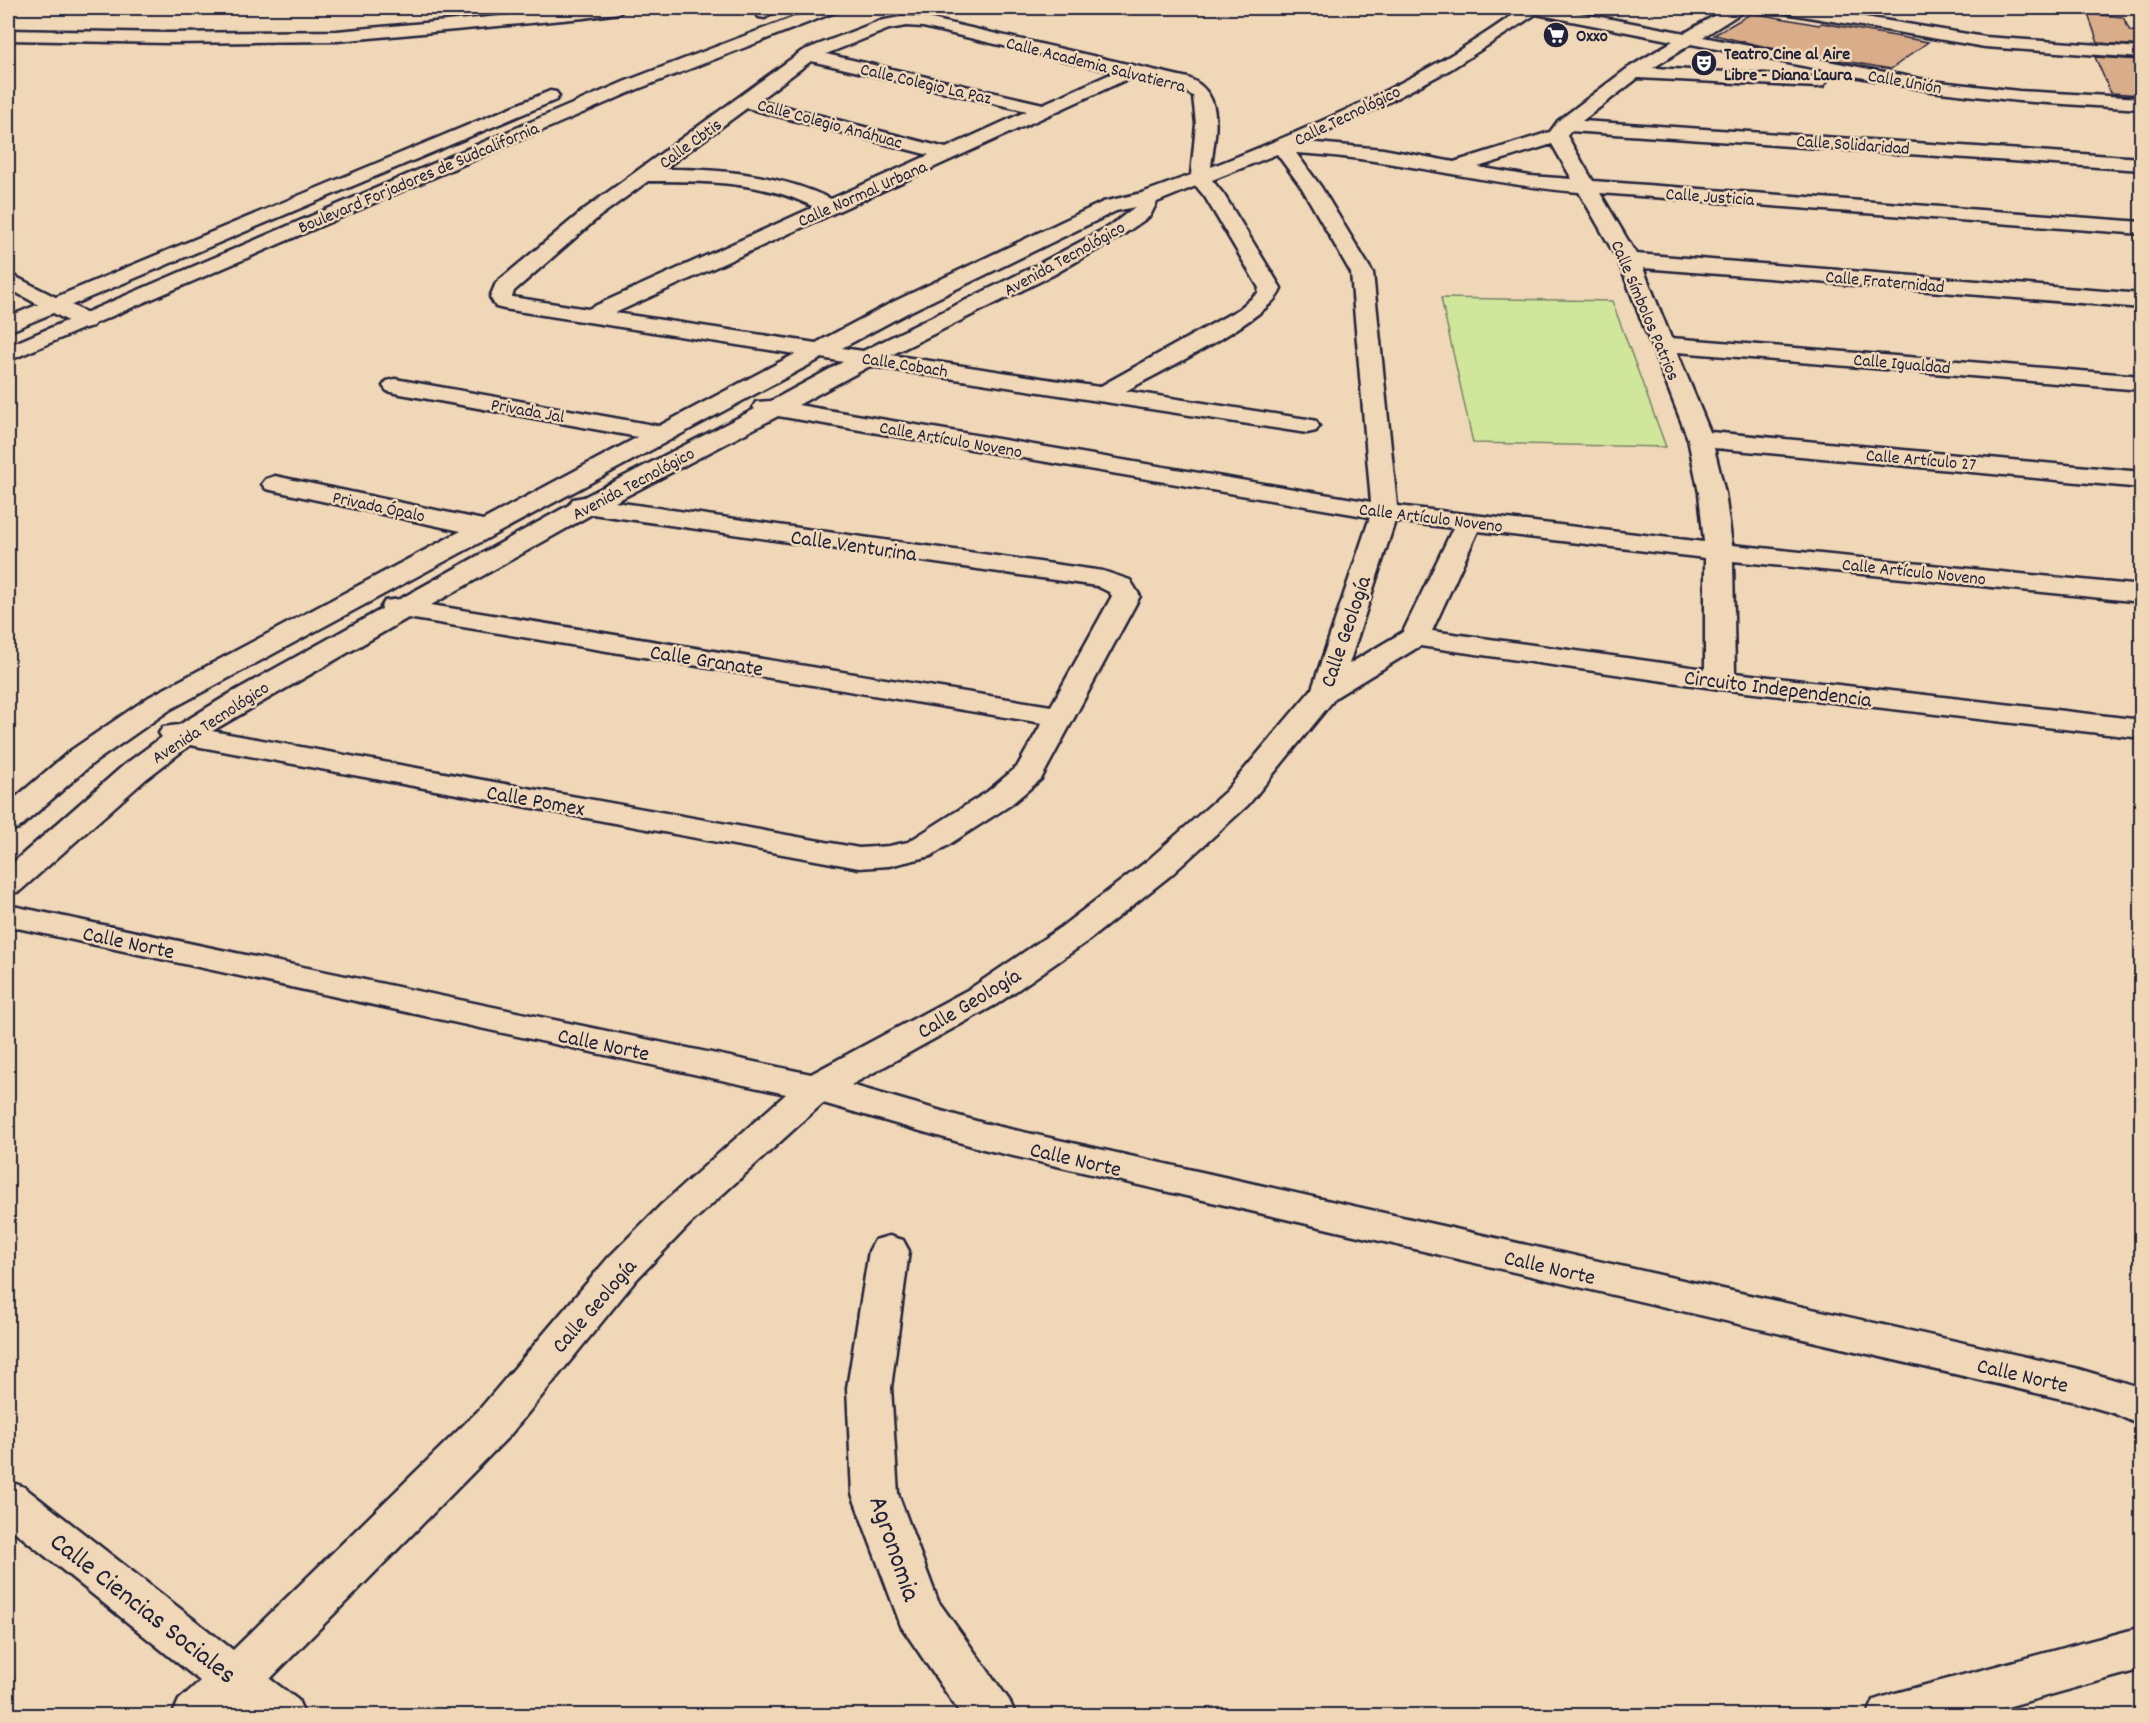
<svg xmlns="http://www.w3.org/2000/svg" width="2149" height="1723" font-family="Dekko,sans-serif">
  <rect width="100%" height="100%" fill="#efd7b7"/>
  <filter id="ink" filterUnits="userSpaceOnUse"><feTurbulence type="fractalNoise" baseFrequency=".0167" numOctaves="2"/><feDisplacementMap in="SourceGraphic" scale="12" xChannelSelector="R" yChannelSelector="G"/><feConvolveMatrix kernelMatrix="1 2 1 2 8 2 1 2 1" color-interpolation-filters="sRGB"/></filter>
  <g filter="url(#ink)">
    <polygon fill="#d0e69b" stroke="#79846b" stroke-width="1.5" points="1441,298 1612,301 1666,447 1473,443"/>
    <g fill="#d9ac8a" stroke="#22223b" stroke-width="1.5">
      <polygon points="1752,13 1819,25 1822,23 1928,42 1891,69 1780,50 1714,35"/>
      <polygon points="2088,14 2123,17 2130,31 2142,32 2142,46 2098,43"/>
      <polygon points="2095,57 2142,60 2142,95 2111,93"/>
    </g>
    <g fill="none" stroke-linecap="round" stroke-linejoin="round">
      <defs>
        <g id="minor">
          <polygon points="588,8 627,8 619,13 584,18 337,41 168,43 8,40 8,30 168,33 337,31"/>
          <polygon points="749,8 768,8 773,13 765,18 759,17"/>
          <path d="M 1522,8 L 1553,8 L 1685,33 L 1727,8 L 1746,8 L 1744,11 L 1703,37 L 1931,81 L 2019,91 L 2142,98 L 2142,109 L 2019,101 L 1931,91 L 1691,44 L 1653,68 L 1817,77 L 1823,78 L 1826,82 L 1823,86 L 1817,87 L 1638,78 L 1582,121 L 2142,158 L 2142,170 L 1570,131 L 1567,136 L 1593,181 L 2142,222 L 2142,234 L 1600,193 L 1636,254 L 2142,294 L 2142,308 L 1643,268 L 1671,338 L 2142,376 L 2142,390 L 1677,352 L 1710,432 L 2142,472 L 2142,488 L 1714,448 L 1725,493 L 1732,545 L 2142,586 L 2142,602 L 1733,561 L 1735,673 L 2142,720 L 2142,738 L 1720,689 L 1420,646 L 1336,697 L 1248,805 L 1171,875 L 1085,943 L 997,1004 L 851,1085 L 983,1123 L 2075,1368 L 2142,1388 L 2142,1426 L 2113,1413 L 2075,1402 L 983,1149 L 823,1103 L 690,1224 L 636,1280 L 510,1435 L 270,1679 L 298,1700 L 305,1716 L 242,1716 L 237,1711 L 232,1716 L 172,1716 L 179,1700 L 200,1681 L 8,1526 L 8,1481 L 24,1487 L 233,1650 L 478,1411 L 608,1258 L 662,1204 L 786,1094 L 8,926 L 8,905 L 811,1074 L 971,988 L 1061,927 L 1147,861 L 1226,791 L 1312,689 L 1370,517 L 778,416 L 615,502 L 1103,571 L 1130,580 L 1140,596 L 1041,779 L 1009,806 L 931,856 L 889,866 L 859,868 L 190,745 L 146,779 L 20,891 L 8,894 L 8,867 L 124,765 L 162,737 L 159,733 L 163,727 L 179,725 L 231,693 L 382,609 L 381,607 L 385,601 L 400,599 L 569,505 L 573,499 L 584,497 L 755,409 L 753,407 L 756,402 L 771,401 L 843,362 L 822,358 L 171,709 L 92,764 L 19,828 L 8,831 L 8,804 L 70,751 L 149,697 L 461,531 L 266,489 L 262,484 L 266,479 L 275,476 L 483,520 L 638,437 L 395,393 L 387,391 L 383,386 L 387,381 L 395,379 L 659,426 L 795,354 L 504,309 L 496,307 L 490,297 L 496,283 L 586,208 L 802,51 L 879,21 L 906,16 L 923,17 L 1188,78 C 1226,94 1215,133 1211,167 C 1318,125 1429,77 1522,8 ZM 1536,14 L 1673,41 L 1628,68 L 1558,121 L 1550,132 L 1454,162 L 1383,149 L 1305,142 L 1379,107 L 1451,69 ZM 906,26 L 923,27 L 1115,72 L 1043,104 L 826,54 L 889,29 ZM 811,61 L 1027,111 L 946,148 L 759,100 ZM 1134,76 L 1176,86 L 1193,96 L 1196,124 L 1191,175 L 1142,193 L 1103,202 L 893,302 L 816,343 L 615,313 ZM 747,108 L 929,155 L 831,199 C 778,174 722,169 664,169 ZM 1552,144 L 1572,179 L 1530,176 L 1478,167 ZM 1296,153 C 1392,158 1483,184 1579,192 L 1618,260 L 1688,439 L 1699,493 L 1704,542 L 1397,506 L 1373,273 L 1321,187 ZM 1277,154 L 1302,188 L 1351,273 L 1371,502 L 798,405 L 870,366 L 1307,433 L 1316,431 L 1319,426 L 1316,421 L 1307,419 L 1126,391 C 1154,375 1277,315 1281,288 L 1224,195 L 1212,180 ZM 648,181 C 705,181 762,181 814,207 L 588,309 L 512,297 L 514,291 L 600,216 ZM 1196,186 L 1205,197 L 1259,288 L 1258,293 L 1239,309 L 1099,387 L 891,355 L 1053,275 L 1124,234 L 1150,216 L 1157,202 ZM 1135,207 L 1110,226 L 1037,265 L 863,351 L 842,348 L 909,312 L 1116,211 ZM 592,514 L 1097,586 L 1109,592 L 1112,596 L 1051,706 L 431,605 ZM 1395,521 L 1453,528 L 1403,632 L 1349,664 ZM 1478,531 L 1705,558 L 1705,669 L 1432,631 ZM 408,618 L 1042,723 L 1017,767 L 987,792 L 908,842 L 889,846 L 859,848 L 212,731 Z"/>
          <polygon points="1777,8 1811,8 1985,37 2142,48 2142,58 1985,47 1785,13"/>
          <polygon points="8,273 93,316 96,321 93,326 85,328 77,326 8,288"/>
          <polygon points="889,1236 903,1240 909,1251 891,1388 898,1494 938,1601 1009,1700 1016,1716 962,1716 901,1626 852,1494 847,1388 869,1251 875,1240"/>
          <polygon points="2142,1627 2142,1669 1975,1716 1867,1716 1874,1700 1892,1694"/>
        </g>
        <g id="highway">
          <polygon points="818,8 840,8 838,11 638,89 8,361 8,346 626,81"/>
          <polygon points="550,91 556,92 559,96 556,100 8,332 8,317"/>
        </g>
      </defs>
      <use href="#minor" stroke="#22223b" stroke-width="5"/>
      <use href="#highway" stroke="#22223b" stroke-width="5"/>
      <use href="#minor" fill="#efd7b7" fill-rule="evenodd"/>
      <use href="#highway" fill="#efd7b7" fill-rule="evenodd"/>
    </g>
  </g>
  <defs>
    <symbol id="supermarket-disc" viewBox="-11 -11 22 22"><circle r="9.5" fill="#22223b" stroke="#efd7b7"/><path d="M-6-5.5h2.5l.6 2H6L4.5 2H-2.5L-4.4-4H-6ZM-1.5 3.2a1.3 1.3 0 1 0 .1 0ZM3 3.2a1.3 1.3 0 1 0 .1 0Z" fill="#fff"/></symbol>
    <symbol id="theatre-disc" viewBox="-11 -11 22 22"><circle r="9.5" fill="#22223b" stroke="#efd7b7"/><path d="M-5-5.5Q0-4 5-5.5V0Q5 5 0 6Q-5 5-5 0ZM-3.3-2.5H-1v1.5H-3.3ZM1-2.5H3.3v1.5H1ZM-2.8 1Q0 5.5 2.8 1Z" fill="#fff"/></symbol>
  </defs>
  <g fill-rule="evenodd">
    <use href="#supermarket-disc" x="1541" y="20" width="30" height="30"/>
    <use href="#theatre-disc" x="1689" y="48" width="30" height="30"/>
  </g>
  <g text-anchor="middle" stroke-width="5" stroke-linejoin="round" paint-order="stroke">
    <g font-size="18" font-weight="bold" fill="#22223b" stroke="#efd7b7" text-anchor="start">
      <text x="1576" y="41">Oxxo</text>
      <text x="1724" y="59">Teatro Cine al Aire<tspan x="1724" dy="21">Libre - Diana Laura</tspan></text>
    </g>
    <g font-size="18" fill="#22223b" stroke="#efd7b7">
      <text transform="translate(1096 64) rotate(14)" y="6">Calle Academia Salvatierra</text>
      <text transform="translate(1905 81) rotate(10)" y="6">Calle Unión</text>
      <text transform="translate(926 83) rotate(13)" y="6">Calle Colegio La Paz</text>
      <text transform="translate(1347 115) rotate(-26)" y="6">Calle Tecnológico</text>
      <text transform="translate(830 123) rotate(15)" y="6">Calle Colegio Anáhuac</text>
      <text transform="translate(690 143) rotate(-36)" y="6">Calle Cbtis</text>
      <text transform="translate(1853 144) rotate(4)" y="6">Calle Solidaridad</text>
      <text transform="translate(418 177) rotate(-23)" y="6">Boulevard Forjadores de Sudcalifornia</text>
      <text transform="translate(862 193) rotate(-24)" y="6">Calle Normal Urbana</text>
      <text transform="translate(1710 196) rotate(4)" y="6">Calle Justicia</text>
      <text transform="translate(1064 258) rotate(-29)" y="6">Avenida Tecnológico</text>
      <text transform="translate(1885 281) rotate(5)" y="6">Calle Fraternidad</text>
      <text transform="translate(1646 310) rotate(67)" y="6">Calle Símbolos Patrios</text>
      <text transform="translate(1902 363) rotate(5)" y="6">Calle Igualdad</text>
      <text transform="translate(905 364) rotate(9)" y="6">Calle Cobach</text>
      <text transform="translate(528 410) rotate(10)" y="6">Privada Jal</text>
      <text transform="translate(951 439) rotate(10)" y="6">Calle Artículo Noveno</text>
      <text transform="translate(1921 459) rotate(5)" y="6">Calle Artículo 27</text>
      <text transform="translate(633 483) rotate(-28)" y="6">Avenida Tecnológico</text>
      <text transform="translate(379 506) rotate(12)" y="6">Privada Ópalo</text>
      <text transform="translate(1431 517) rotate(7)" y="6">Calle Artículo Noveno</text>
      <text transform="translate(1914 571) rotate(6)" y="6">Calle Artículo Noveno</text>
      <text transform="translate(210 722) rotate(-33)" y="6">Avenida Tecnológico</text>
    </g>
    <g font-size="22" fill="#22223b" stroke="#efd7b7">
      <text transform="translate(854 544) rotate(8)" y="8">Calle Venturina</text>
      <text transform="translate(1344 631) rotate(-71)" y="8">Calle Geología</text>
      <text transform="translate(707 659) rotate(9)" y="8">Calle Granate</text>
      <text transform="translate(1778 687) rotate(7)" y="8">Circuito Independencia</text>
      <text transform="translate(536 799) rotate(10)" y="8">Calle Pomex</text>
      <text transform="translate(129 941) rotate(12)" y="8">Calle Norte</text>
      <text transform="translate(968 1002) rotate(-31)" y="8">Calle Geología</text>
      <text transform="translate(604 1043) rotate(12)" y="8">Calle Norte</text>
      <text transform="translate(1076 1158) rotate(13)" y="8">Calle Norte</text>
      <text transform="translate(1550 1266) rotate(13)" y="8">Calle Norte</text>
      <text transform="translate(593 1305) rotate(-49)" y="8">Calle Geología</text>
      <text transform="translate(2023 1374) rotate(13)" y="8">Calle Norte</text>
    </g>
    <g font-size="27" fill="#22223b" stroke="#efd7b7">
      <text transform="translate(896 1548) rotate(71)" y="9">Agronomia</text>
      <text transform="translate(144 1607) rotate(38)" y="9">Calle Ciencias Sociales</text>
    </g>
  </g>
  <rect width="2149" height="1723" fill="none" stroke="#efd7b7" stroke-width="30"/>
  <rect x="15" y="15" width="2119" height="1693" fill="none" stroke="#22223b" stroke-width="2" filter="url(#ink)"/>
</svg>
